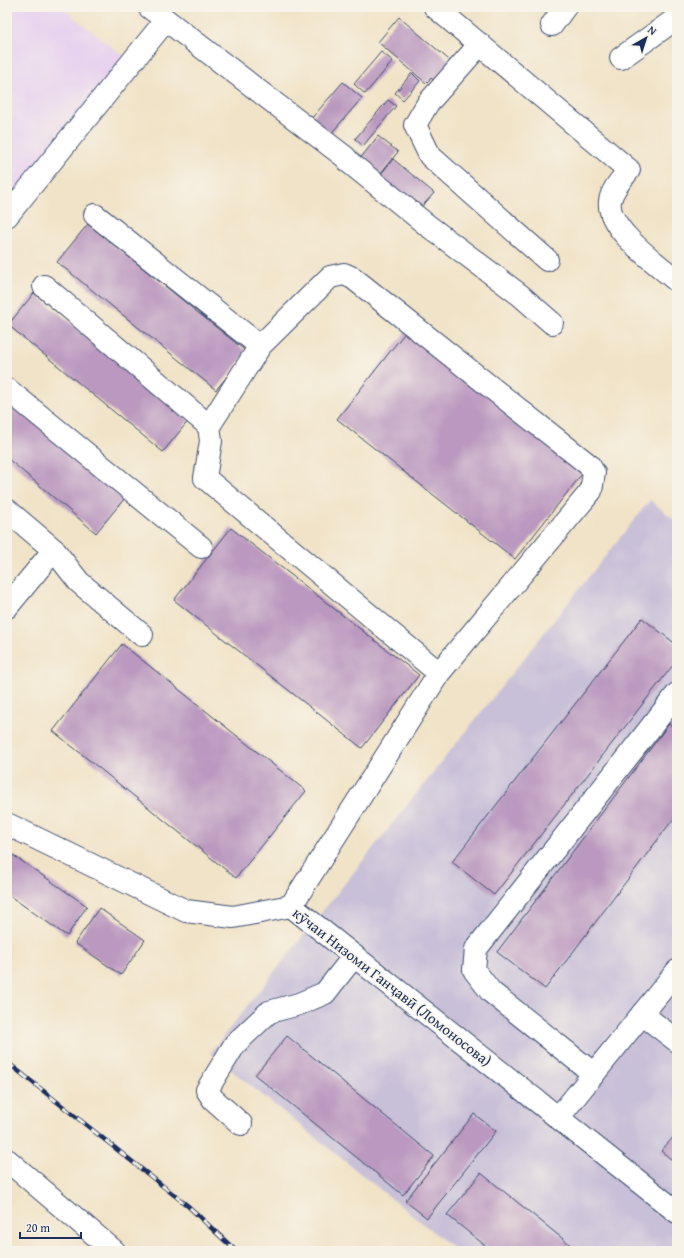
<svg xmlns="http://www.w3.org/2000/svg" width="684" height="1258" font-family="'Gentium Book Plus',serif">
  <rect width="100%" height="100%" fill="#f7f3e8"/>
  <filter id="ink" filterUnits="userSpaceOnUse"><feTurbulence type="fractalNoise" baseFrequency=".025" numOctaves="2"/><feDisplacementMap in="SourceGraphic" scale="8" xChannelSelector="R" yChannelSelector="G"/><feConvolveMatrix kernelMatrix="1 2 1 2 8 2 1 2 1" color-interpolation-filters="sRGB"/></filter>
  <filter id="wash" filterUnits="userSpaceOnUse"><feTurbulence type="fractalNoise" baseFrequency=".012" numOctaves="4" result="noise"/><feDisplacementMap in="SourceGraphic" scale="16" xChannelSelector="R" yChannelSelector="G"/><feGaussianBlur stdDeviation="0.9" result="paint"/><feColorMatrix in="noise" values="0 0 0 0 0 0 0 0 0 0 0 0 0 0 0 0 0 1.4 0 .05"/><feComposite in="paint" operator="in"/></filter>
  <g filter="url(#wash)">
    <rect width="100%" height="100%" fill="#f1e3c7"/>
    <polygon fill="#e7d2ef" points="7,7 61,7 132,63 7,213"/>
    <polygon fill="#c8bfd8" points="650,500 677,522 677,1251 457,1251 210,1053"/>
    <g id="blocks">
      <g fill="#ba98bf">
        <polygon points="399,17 455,65 438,84 431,78 426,83 378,42"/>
        <polygon points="381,52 393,61 365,94 354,84"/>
        <polygon points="412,73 420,81 403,100 395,93"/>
        <polygon points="343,82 362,98 329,136 310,120"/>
        <polygon points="388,100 396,106 363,146 355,139"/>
        <polygon points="378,136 398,152 375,180 356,164"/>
        <polygon points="393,159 434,193 417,212 377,179"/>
        <polygon points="88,224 247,352 216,390 57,262"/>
        <polygon points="34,293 189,420 163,452 8,325"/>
        <polygon points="411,325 589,465 515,559 337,419"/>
        <polygon points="7,399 125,498 96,533 7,458"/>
        <polygon points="231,528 419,675 362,748 174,600"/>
        <polygon points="642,618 677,645 677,660 494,895 452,862"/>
        <polygon points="122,644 306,791 236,878 53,731"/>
        <polygon points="669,724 677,730 677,814 545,989 497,952"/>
        <polygon points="7,851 87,906 67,936 7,894"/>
        <polygon points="99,908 145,940 121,975 75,943"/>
        <polygon points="287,1036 434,1156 403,1195 255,1075"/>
        <polygon points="474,1114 496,1131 427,1218 405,1201"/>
        <polygon points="677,1133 677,1164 661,1151"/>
        <polygon points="481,1173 578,1251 492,1251 447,1215"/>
      </g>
    </g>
  </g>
  <g filter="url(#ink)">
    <use href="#blocks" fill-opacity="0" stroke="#3b4a6e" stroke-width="1"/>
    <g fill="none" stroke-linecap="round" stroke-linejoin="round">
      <defs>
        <g id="minor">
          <polyline points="149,7 345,157 350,163 427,225 520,295 552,323"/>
          <path d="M 435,7 L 629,170 C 622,179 612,189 610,201 C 606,229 658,264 677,281"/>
          <polyline points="552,25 565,7"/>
          <polyline points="480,44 428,103 415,125 430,156 547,260"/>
          <polyline points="621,58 677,18"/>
          <polyline points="95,215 260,346"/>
          <polyline points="7,216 166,20"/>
          <polyline points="44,286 209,426"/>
          <polyline points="7,389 201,547"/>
          <polyline points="7,510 54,550 79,582 142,635"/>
          <polyline points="7,607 54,550"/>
          <polyline points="7,824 186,911 233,917 291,906 677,1212"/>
          <polyline points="291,906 439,673 205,478 211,441 209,426 260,346 330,277 344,274 353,278 589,465 594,473 591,491 439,673"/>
          <polyline points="642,1014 677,1041"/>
          <polyline points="594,1074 491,992 474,970 476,949 677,694"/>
          <polyline points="558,1118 677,971"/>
          <polyline points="241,1124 213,1099 207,1090 235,1044 269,1012 299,1004 325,993 354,956"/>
          <polyline points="7,1160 114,1251"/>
        </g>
      </defs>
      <use href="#minor" stroke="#3b4a6e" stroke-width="24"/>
      <use href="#minor" stroke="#fff" stroke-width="22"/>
      <defs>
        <polyline id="rail" points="7,1062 188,1206 236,1251"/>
      </defs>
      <use href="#rail" stroke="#1b2f5e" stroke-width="4.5"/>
      <use href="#rail" stroke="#f7f3e8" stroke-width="3" stroke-dasharray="9" stroke-linecap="butt"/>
    </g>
  </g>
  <g text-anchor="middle" stroke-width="3" stroke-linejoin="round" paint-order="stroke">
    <g font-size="15" fill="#1b2f5e" stroke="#f7f3e8">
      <text transform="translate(392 987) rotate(38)" y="5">кӯчаи Низоми Ганҷавӣ (Ломоносова)</text>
    </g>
  </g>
  <rect width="684" height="1258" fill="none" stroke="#f7f3e8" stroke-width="24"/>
  <g transform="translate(646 38) rotate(39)" stroke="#f7f3e8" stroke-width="3" paint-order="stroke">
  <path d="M0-3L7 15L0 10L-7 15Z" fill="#1b2f5e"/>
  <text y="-6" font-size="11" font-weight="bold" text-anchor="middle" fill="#1b2f5e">N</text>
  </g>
  <path d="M20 1232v6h61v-6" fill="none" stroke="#1b2f5e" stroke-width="2"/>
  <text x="26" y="1232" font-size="12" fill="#1b2f5e" stroke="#f7f3e8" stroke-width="3" paint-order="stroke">20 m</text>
</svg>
